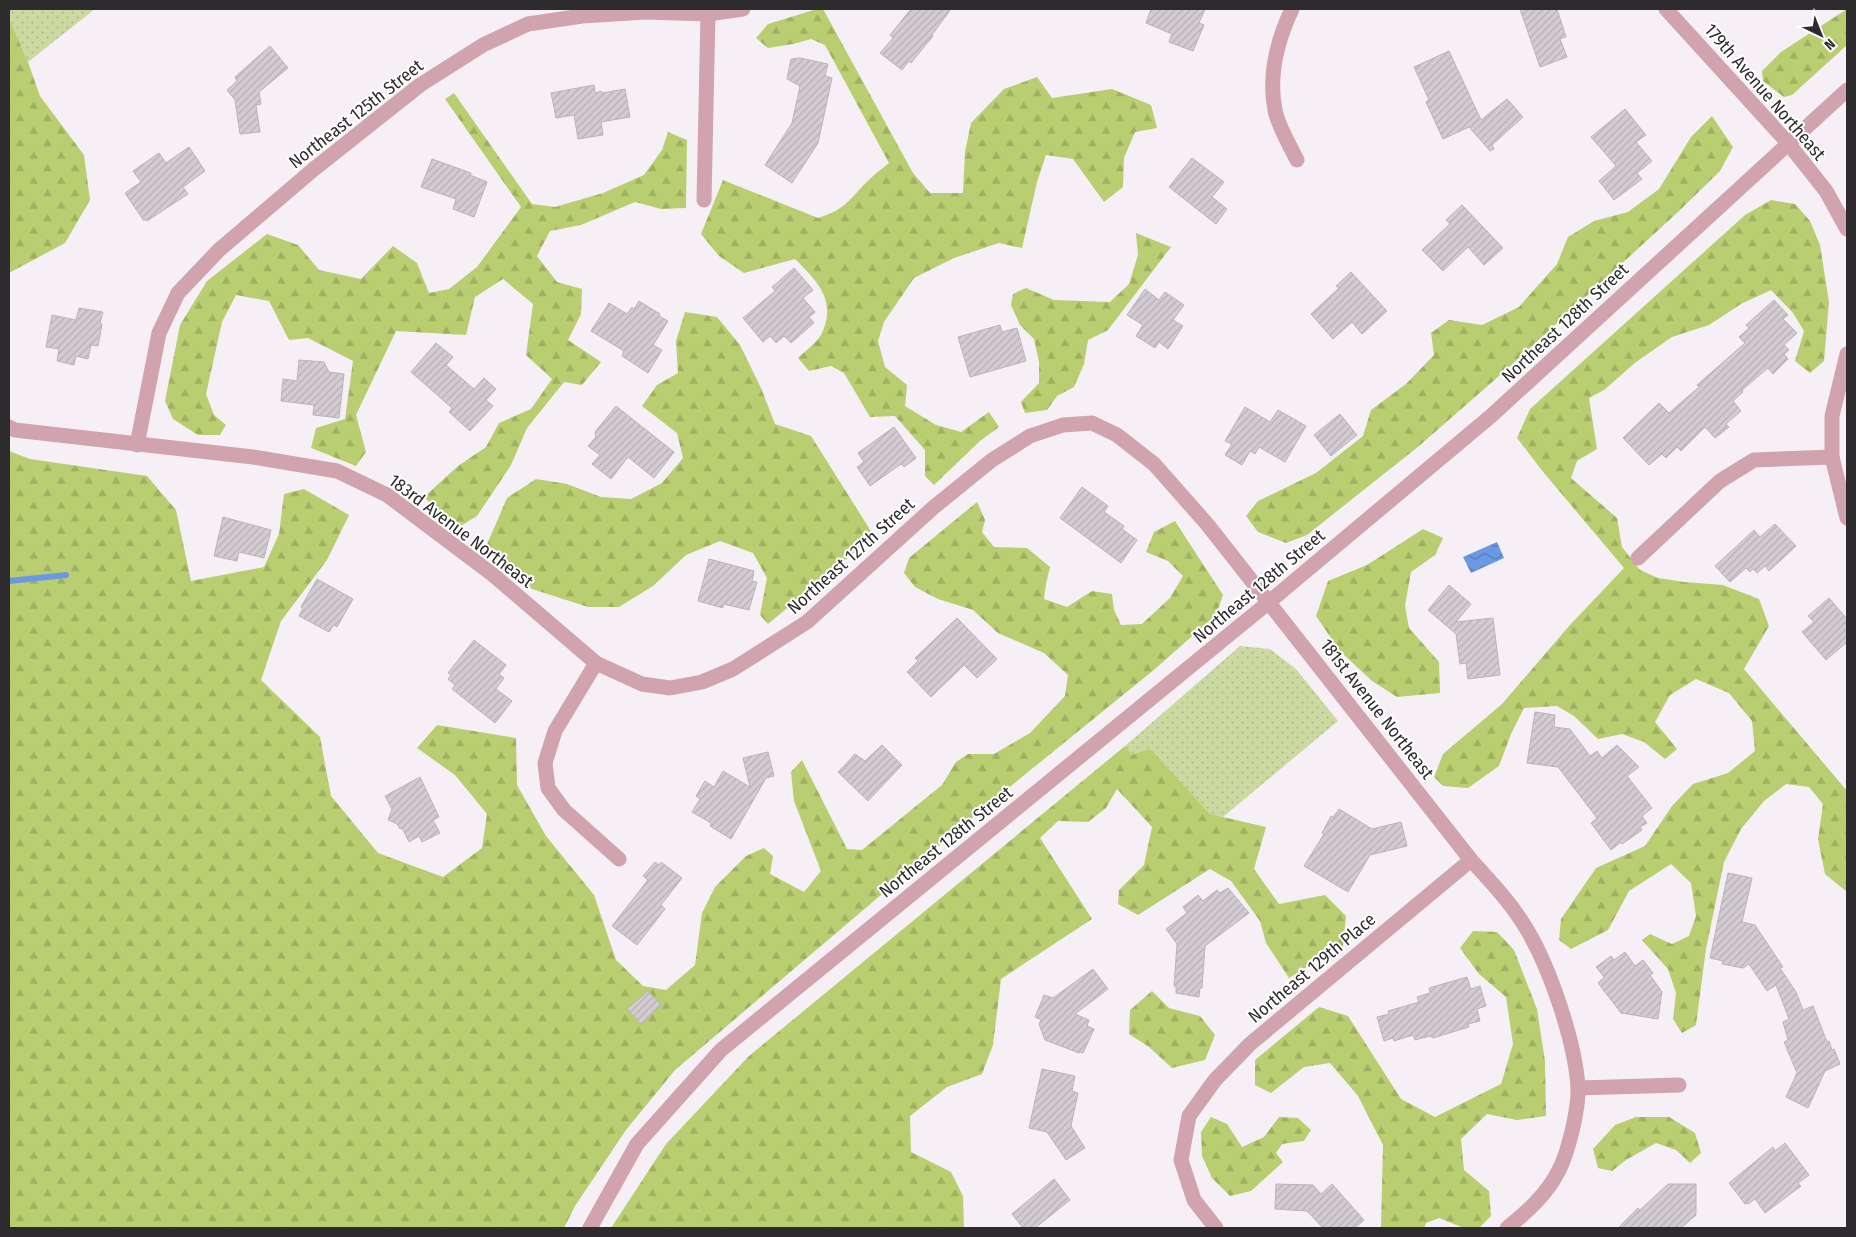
<svg xmlns="http://www.w3.org/2000/svg" width="1856" height="1237" font-family="'Fira Sans Condensed',sans-serif">
  <defs>
    <pattern id="grass-dots" width="8" height="8" patternUnits="userSpaceOnUse" patternTransform="scale(1.25)"><rect width="8" height="8" fill="#ccdaa1"/><path d="M2 2h.1M6 6h.1" fill="none" stroke="#b0bb8b" stroke-width="1.8" stroke-linecap="round"/></pattern>
    <pattern id="forest-firs" width="22" height="20" patternUnits="userSpaceOnUse" patternTransform="scale(1.25)"><rect width="22" height="20" fill="#b9ce70"/><path d="M5 1l3.5 6h-7zM16 11l3.5 6h-7z" fill="#9fb161"/></pattern>
    <pattern id="water-waves" width="16" height="10" patternUnits="userSpaceOnUse" patternTransform="scale(1.25)"><rect width="16" height="10" fill="#6a98e3"/><path d="M0 5q4-4 8 0t8 0" fill="none" stroke="#587cb8"/></pattern>
    <pattern id="building-hatch" width="6" height="6" patternUnits="userSpaceOnUse" patternTransform="scale(1.25)"><rect width="6" height="6" fill="#d3cdd3"/><path d="M-1 1l2-2M0 6l6-6M5 7l2-2" fill="none" stroke="#b5b0b5"/></pattern>
  </defs>
  <rect width="100%" height="100%" fill="#f6f0f6"/>
  <g fill="url(#grass-dots)">
    <polygon points="9,9 95,9 28,62 9,18"/>
    <polygon points="1240,646 1270,649 1296,669 1338,721 1223,817 1210,814 1132,755 1125,746"/>
  </g>
  <g fill="url(#forest-firs)">
    <path d="M 817,9 L 823,9 L 913,173 L 930,193 L 963,193 L 965,152 L 971,123 L 1004,89 L 1037,77 L 1052,98 L 1112,89 L 1151,105 L 1157,128 L 1135,132 L 1124,158 L 1123,187 L 1104,202 L 1073,159 L 1046,155 L 1037,182 L 1022,248 L 999,243 L 954,258 L 914,278 L 884,322 L 878,341 L 885,367 L 907,385 L 905,406 L 936,425 L 961,432 L 989,412 L 999,427 L 980,441 L 934,485 L 925,476 L 925,450 L 895,416 L 870,417 L 844,373 L 831,366 L 809,371 L 798,358 C 805,351 818,342 822,333 C 837,300 817,281 795,259 L 744,273 L 719,256 L 701,234 L 723,180 L 818,218 C 848,209 850,197 871,178 C 876,173 883,168 889,163 L 825,45 L 811,39 L 793,44 L 768,48 L 756,38 L 768,24 Z"/>
    <polygon points="1847,9 1847,45 1792,95 1784,97 1763,81 1762,71 1781,52"/>
    <polygon points="9,18 28,62 40,96 84,155 90,200 65,243 9,273"/>
    <polygon points="454,93 532,204 555,207 603,193 644,175 662,150 668,132 687,140 686,208 661,209 635,202 581,225 550,231 537,256 557,282 582,289 581,314 568,340 601,362 582,385 564,382 527,428 511,465 477,516 457,528 424,497 458,466 486,447 499,423 531,409 552,379 526,355 533,304 503,279 475,297 466,335 396,331 356,415 366,452 356,466 311,448 316,428 345,419 353,361 308,338 289,340 269,301 236,295 222,322 206,394 214,415 226,425 220,435 198,435 173,419 165,401 180,325 207,281 267,234 298,245 319,270 361,279 393,246 417,263 429,293 449,289 477,267 521,207 445,99"/>
    <polygon points="1712,116 1733,147 1720,171 1678,212 1507,369 1419,446 1307,535 1286,543 1258,532 1246,516 1258,501 1316,473 1363,436 1371,410 1406,384 1434,355 1431,333 1449,320 1482,325 1519,307 1557,264 1568,237 1594,221 1628,212 1659,189 1691,137"/>
    <polygon points="1771,200 1795,204 1810,221 1820,245 1829,302 1824,361 1810,373 1795,361 1804,331 1793,313 1771,290 1741,304 1709,325 1672,337 1636,362 1604,390 1589,398 1597,449 1577,461 1571,478 1617,518 1622,547 1640,570 1658,578 1684,582 1723,585 1759,599 1769,626 1744,669 1847,791 1847,892 1825,874 1818,839 1823,804 1809,787 1786,784 1764,801 1741,829 1724,862 1706,949 1696,1025 1682,1033 1673,1019 1676,993 1668,969 1642,940 1650,934 1672,944 1689,936 1696,916 1691,883 1671,864 1629,891 1608,930 1571,949 1559,940 1561,919 1596,868 1645,846 1672,806 1693,784 1728,773 1755,751 1752,721 1729,693 1696,679 1670,695 1655,722 1677,749 1665,759 1644,742 1622,734 1598,739 1574,716 1557,706 1524,708 1511,734 1499,766 1468,788 1443,786 1434,777 1443,754 1502,704 1569,626 1624,568 1544,473 1517,438 1530,409 1745,215"/>
    <polygon points="1136,233 1171,247 1108,330 1088,340 1084,364 1074,387 1057,396 1047,410 1025,413 1021,402 1039,383 1039,362 1034,339 1020,325 1011,305 1013,294 1026,288 1054,300 1110,302 1129,284 1138,255"/>
    <polygon points="685,312 717,317 740,345 761,388 775,424 811,436 874,536 768,624 760,615 767,578 753,553 720,541 686,555 653,586 619,607 588,607 532,589 485,549 507,498 536,479 567,484 601,497 631,499 662,483 683,458 677,433 642,406 657,385 678,373 676,341"/>
    <polygon points="9,451 30,459 147,476 176,510 191,581 264,567 279,534 284,494 304,489 349,515 327,560 281,621 261,680 320,737 331,796 378,853 443,877 482,848 487,814 455,775 417,748 437,725 516,738 517,785 546,836 594,895 616,960 643,986 666,990 695,965 702,913 715,887 746,856 764,848 773,856 770,874 804,892 821,871 794,801 791,772 802,760 847,849 862,850 942,785 956,762 968,754 994,754 1030,733 1065,696 1068,675 1044,653 998,633 973,610 938,599 915,587 904,573 909,558 977,502 985,520 982,532 994,547 1027,548 1050,567 1046,584 1044,599 1067,607 1092,591 1112,594 1114,610 1121,625 1142,624 1170,598 1183,576 1168,561 1146,552 1154,532 1175,521 1223,595 1216,615 1155,669 980,811 675,1070 626,1130 575,1206 564,1228 9,1228"/>
    <polygon points="1423,529 1443,538 1435,555 1411,572 1405,606 1409,628 1439,662 1440,693 1397,697 1372,681 1340,651 1316,616 1328,581 1367,565"/>
    <polygon points="1125,746 1132,755 1150,749 1210,814 1266,827 1254,869 1279,904 1325,895 1346,916 1343,946 1289,978 1266,943 1260,921 1231,881 1210,869 1138,915 1118,904 1119,890 1144,865 1152,827 1117,789 1106,808 1088,822 1058,821 1040,838 1092,919 1001,979 993,1045 982,1074 947,1087 910,1116 911,1152 951,1172 963,1196 964,1228 611,1228 666,1144 749,1056"/>
    <polygon points="1473,931 1497,932 1514,950 1537,1009 1545,1061 1546,1116 1517,1120 1487,1114 1461,1139 1464,1170 1489,1191 1491,1216 1479,1228 1464,1228 1439,1218 1426,1223 1424,1228 1379,1228 1381,1227 1383,1145 1358,1096 1330,1063 1304,1067 1271,1093 1255,1085 1255,1060 1319,1007 1348,1016 1401,1099 1435,1117 1501,1084 1513,1044 1506,997 1479,974 1460,948"/>
    <polygon points="1152,991 1169,1008 1200,1016 1215,1035 1205,1060 1172,1068 1149,1047 1129,1034 1130,1010"/>
    <polygon points="1211,1117 1227,1124 1242,1147 1264,1137 1279,1117 1298,1118 1311,1130 1304,1141 1282,1144 1276,1153 1283,1162 1251,1191 1230,1196 1212,1178 1202,1156 1201,1132"/>
    <polygon points="1636,1117 1669,1117 1695,1133 1701,1153 1690,1163 1676,1150 1656,1143 1626,1160 1612,1171 1598,1168 1593,1149 1615,1125"/>
  </g>
  <polygon fill="url(#water-waves)" points="1497,542 1504,558 1471,573 1463,557"/>
  <g fill="none" stroke-linecap="round" stroke-linejoin="round">
    <polyline stroke="#6a98e3" stroke-width="6" points="9,581 66,575"/>
  </g>
  <g fill="url(#building-hatch)" stroke="#bab4b9">
    <polygon points="911,9 951,9 932,35 933,36 911,63 909,61 902,70 880,53 893,38 890,35"/>
    <polygon points="1151,9 1205,9 1199,23 1204,25 1193,51 1169,42 1172,34 1146,23"/>
    <polygon points="1520,9 1557,9 1566,37 1560,39 1567,57 1540,67"/>
    <polygon points="270,46 288,68 259,92 261,104 256,105 260,132 240,134 235,100 227,90 237,81 235,77"/>
    <polygon points="1449,51 1481,120 1507,99 1523,117 1492,145 1494,149 1490,151 1469,127 1443,139 1426,102 1429,100 1414,67"/>
    <polygon points="800,58 828,64 825,76 832,78 818,143 792,183 765,165 792,123 800,86 787,79 791,59"/>
    <polygon points="594,85 595,93 601,91 602,93 625,89 630,117 601,122 603,135 578,139 574,115 556,118 551,93"/>
    <polygon points="1625,109 1646,135 1636,142 1652,161 1637,173 1642,179 1614,200 1599,181 1616,166 1591,137"/>
    <polygon points="189,147 205,171 183,187 188,194 147,221 146,219 144,221 125,193 141,182 133,171 159,153 166,163"/>
    <polygon points="1192,158 1224,182 1212,197 1227,209 1216,224 1169,187"/>
    <polygon points="432,159 471,173 470,175 487,182 474,217 453,209 456,199 421,187"/>
    <polygon points="1462,205 1503,248 1484,265 1468,247 1443,271 1422,250 1450,224 1446,220"/>
    <polygon points="794,268 813,290 803,298 815,312 809,317 814,323 791,343 784,336 776,343 770,336 763,342 743,318 775,291 772,287"/>
    <polygon points="1351,272 1387,311 1362,334 1352,322 1333,339 1311,314 1339,288 1336,286"/>
    <polygon points="1145,289 1159,300 1165,292 1184,305 1173,320 1183,326 1168,349 1159,342 1155,348 1136,336 1143,325 1127,315"/>
    <polygon points="1774,300 1788,315 1783,319 1797,333 1784,345 1789,350 1784,354 1788,359 1773,374 1768,368 1742,390 1743,392 1733,401 1741,411 1726,424 1729,427 1715,438 1705,427 1681,451 1677,447 1666,458 1662,454 1649,465 1623,438 1659,403 1669,413 1699,387 1697,385 1745,343 1739,337 1749,328 1746,325"/>
    <polygon points="639,301 660,314 659,316 668,321 653,345 662,350 648,373 622,356 624,351 591,331 609,303 627,314 632,307 634,309"/>
    <polygon points="79,308 103,312 100,323 102,324 98,346 91,345 88,359 76,356 74,365 57,361 59,349 46,347 52,315 76,320"/>
    <polygon points="1000,325 1002,332 1017,328 1026,361 970,377 958,337"/>
    <polygon points="436,343 453,357 446,365 474,389 484,378 496,389 486,400 493,406 470,431 449,412 452,408 411,372"/>
    <polygon points="299,360 324,362 329,372 344,374 339,418 313,415 314,405 281,401 283,379 297,381"/>
    <polygon points="616,406 674,452 654,478 628,457 611,479 592,464 600,455 588,446 596,437 595,432"/>
    <polygon points="1245,407 1270,422 1278,410 1306,426 1285,462 1259,447 1255,454 1250,451 1242,465 1225,455 1232,444 1225,441"/>
    <polygon points="1340,414 1357,435 1331,456 1314,435"/>
    <polygon points="894,427 916,458 904,467 901,464 870,486 857,467 864,462 858,453"/>
    <polygon points="1082,487 1108,506 1104,512 1124,526 1122,529 1137,540 1121,563 1060,518"/>
    <polygon points="223,517 271,530 264,558 239,552 237,561 214,556"/>
    <polygon points="1775,524 1796,546 1769,571 1765,566 1757,573 1753,569 1750,572 1746,568 1730,582 1715,566 1754,530 1760,537"/>
    <polygon points="709,559 754,571 752,581 757,582 749,610 723,604 723,608 698,601"/>
    <polygon points="317,579 353,599 337,627 334,625 329,632 299,616 303,608 301,607"/>
    <polygon points="1449,585 1471,604 1456,622 1493,618 1500,675 1468,679 1466,663 1460,664 1456,634 1428,610"/>
    <polygon points="1829,598 1847,619 1847,642 1826,660 1802,632 1814,622 1808,616"/>
    <polygon points="957,618 997,659 977,678 964,665 931,697 907,672 918,661 915,658"/>
    <polygon points="474,640 506,665 499,674 504,678 496,689 512,701 495,723 452,689 455,685 448,679 451,675 448,673"/>
    <polygon points="1535,712 1555,715 1554,727 1570,729 1590,756 1597,751 1602,758 1617,745 1639,767 1627,776 1652,808 1642,816 1647,823 1640,827 1642,830 1622,844 1621,842 1611,850 1591,823 1597,818 1558,767 1527,763"/>
    <polygon points="882,745 902,765 868,801 838,772 855,754 865,761"/>
    <polygon points="768,752 774,776 766,778 731,839 710,826 711,823 692,812 700,799 696,796 705,781 714,787 723,771 750,787 743,758"/>
    <polygon points="420,777 439,817 433,820 440,833 422,842 419,836 409,842 402,828 400,829 397,824 388,820 392,809 385,796"/>
    <polygon points="1339,809 1372,829 1401,822 1407,846 1370,855 1348,892 1304,866 1324,834 1322,833 1331,816 1333,817"/>
    <polygon points="655,862 659,865 661,862 682,878 661,905 665,909 637,945 612,926 648,880 643,876"/>
    <polygon points="1728,873 1752,878 1742,922 1755,925 1783,967 1780,968 1796,992 1803,1010 1813,1006 1827,1042 1829,1041 1832,1050 1834,1049 1840,1064 1825,1071 1808,1108 1786,1097 1797,1073 1784,1042 1788,1040 1783,1022 1789,1019 1776,985 1767,991 1749,964 1743,968 1722,964 1723,961 1710,958"/>
    <polygon points="1228,888 1249,913 1205,946 1202,988 1200,988 1199,997 1176,993 1176,986 1174,986 1177,944 1166,929 1187,913 1183,907 1198,895 1203,901 1217,890 1220,893"/>
    <polygon points="1625,952 1635,966 1643,960 1653,973 1650,975 1662,992 1658,1019 1621,1013 1598,983 1604,977 1596,967 1611,956 1614,960"/>
    <polygon points="1093,969 1108,989 1075,1014 1089,1020 1087,1026 1094,1029 1083,1053 1080,1052 1079,1053 1045,1040 1039,1024 1041,1020 1035,1017 1044,995 1053,998"/>
    <polygon points="1467,977 1471,989 1480,986 1486,1006 1477,1009 1480,1021 1468,1024 1469,1027 1433,1038 1430,1036 1415,1040 1413,1035 1394,1041 1393,1038 1384,1041 1377,1017 1389,1014 1388,1011 1419,1002 1417,997 1430,993 1429,988"/>
    <polygon points="648,991 661,1005 641,1024 627,1009"/>
    <polygon points="1042,1069 1075,1076 1072,1091 1078,1093 1071,1126 1085,1148 1066,1160 1047,1132 1029,1128"/>
    <polygon points="1785,1143 1809,1175 1798,1183 1801,1186 1765,1213 1755,1199 1748,1204 1747,1203 1745,1204 1729,1183 1773,1147 1775,1151"/>
    <polygon points="1054,1179 1070,1200 1035,1228 1023,1228 1012,1214"/>
    <polygon points="1276,1184 1313,1185 1321,1194 1332,1184 1364,1220 1355,1228 1323,1228 1307,1211 1275,1209"/>
    <polygon points="1668,1184 1696,1184 1696,1215 1681,1228 1618,1228 1638,1208 1640,1210"/>
  </g>
  <g fill="none" stroke-linecap="round" stroke-linejoin="round">
    <g stroke="#d0a3ae" stroke-width="15">
      <path d="M 1292,9 C 1277,41 1268,75 1275,110 C 1278,126 1290,146 1297,160"/>
      <polyline points="1666,9 1788,143 1826,191 1847,229"/>
      <polyline points="704,200 708,14"/>
      <polyline points="1847,354 1832,416 1832,457 1847,518"/>
      <path d="M 9,427 L 15,430 L 253,457 L 337,471 L 387,495 L 492,574 L 596,663 L 642,684 L 670,688 L 702,682 L 733,669 L 807,622 L 934,507 L 992,460 L 1030,436 L 1063,425 L 1092,423 L 1117,435 L 1154,464 L 1207,524 L 1471,860 C 1491,882 1511,903 1526,928 C 1550,967 1575,1042 1578,1087 C 1579,1108 1568,1154 1558,1172 C 1546,1195 1527,1212 1507,1228"/>
      <polyline points="137,445 159,333 178,293 219,250 314,169 420,85 483,45 528,24 582,16 646,12 708,14 743,9"/>
      <polyline points="1638,558 1720,481 1754,460 1832,457"/>
      <polyline points="596,663 555,731 545,763 548,788 564,810 619,859"/>
      <polyline points="1578,1088 1679,1085"/>
      <polyline points="590,1228 637,1144 721,1050 1269,602 1491,416 1847,90"/>
      <polyline points="1216,1228 1194,1200 1181,1160 1189,1116 1215,1080 1250,1044 1471,860"/>
    </g>
  </g>
  <g text-anchor="middle" stroke-width="4" stroke-linejoin="round" paint-order="stroke">
    <g font-size="18" fill="#2e2b2e" stroke="#fff">
      <text transform="translate(1765 92) rotate(49)" y="6">179th Avenue Northeast</text>
      <text transform="translate(356 114) rotate(-38)" y="6">Northeast 125th Street</text>
      <text transform="translate(1565 323) rotate(-43)" y="6">Northeast 128th Street</text>
      <text transform="translate(461 531) rotate(37)" y="6">183rd Avenue Northeast</text>
      <text transform="translate(851 556) rotate(-42)" y="6">Northeast 127th Street</text>
      <text transform="translate(1259 586) rotate(-40)" y="6">Northeast 128th Street</text>
      <text transform="translate(1377 709) rotate(52)" y="6">181st Avenue Northeast</text>
      <text transform="translate(946 842) rotate(-39)" y="6">Northeast 128th Street</text>
      <text transform="translate(1312 968) rotate(-40)" y="6">Northeast 129th Place</text>
    </g>
  </g>
  <rect width="1856" height="1237" fill="none" stroke="#2e2b2e" stroke-width="20"/>
  <g transform="translate(1821 35) rotate(137)" stroke="#ffffff" stroke-width="4" paint-order="stroke">
  <path d="M0-4L9 19L0 12L-9 19Z" fill="#2e2b2e"/>
  <text y="-8" font-size="14" font-weight="bold" text-anchor="middle" fill="#2e2b2e">N</text>
  </g>
</svg>
